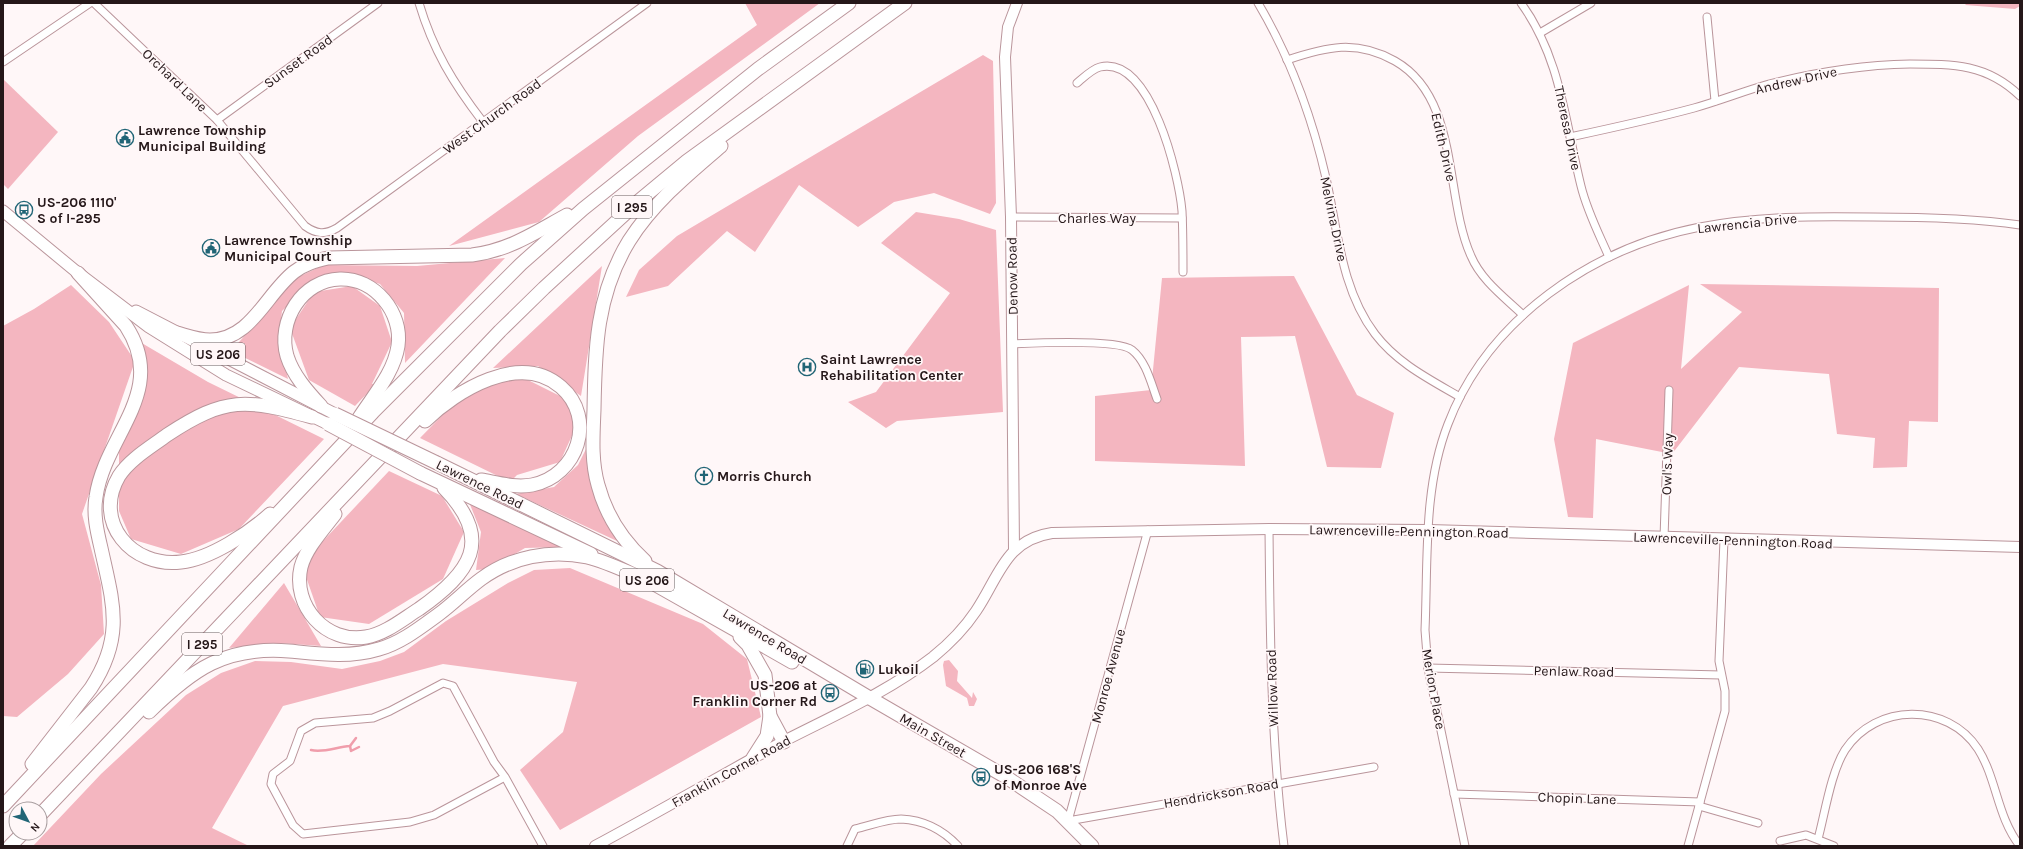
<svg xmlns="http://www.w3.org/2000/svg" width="2023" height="849" font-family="Karla,sans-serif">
  <rect width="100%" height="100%" fill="#fff7f8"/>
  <g fill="#f4b6c0">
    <polygon points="745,3 820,3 638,136 539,222 449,246 757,25"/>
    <polygon points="1967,3 2020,3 2020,6 2015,9 1965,5"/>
    <polygon points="983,55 993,61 996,203 990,214 934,193 894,202 858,227 799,185 755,252 727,231 668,286 626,297 639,270 677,236"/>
    <polygon points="3,79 58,132 8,189 3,184"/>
    <polygon points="916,212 959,219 996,230 1003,412 897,421 886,428 848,402 876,392 950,293 881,243"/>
    <polygon points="505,258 405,363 404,313 380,284 342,272 313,281 282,311 279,336 288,379 231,351 296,278 324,265 417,266"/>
    <polygon points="602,266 581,396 538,366 493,368"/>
    <polygon points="1294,276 1357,395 1394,413 1381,468 1327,467 1295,336 1241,337 1245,466 1095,461 1095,396 1151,390 1162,278"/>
    <polygon points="1700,284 1939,288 1938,422 1909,421 1907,467 1873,468 1875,438 1837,434 1829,374 1739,367 1672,454 1596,439 1593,518 1568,517 1554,439 1573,343 1689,285 1681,369 1742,312"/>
    <polygon points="71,285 109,322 135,361 82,514 101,585 104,634 68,674 17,717 3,716 3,326 34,309"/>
    <polygon points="352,286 380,306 392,342 372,384 376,384 355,406 309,380 290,328 314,292"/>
    <polygon points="140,342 208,382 324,439 239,529 181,554 131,539 119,511 119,447 146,384"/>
    <polygon points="520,376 568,400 575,429 560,462 517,475 510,482 420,438 463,394"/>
    <polygon points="588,445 598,502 617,541 516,494 554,487 578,465"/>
    <polygon points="389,471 442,496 464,532 443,579 369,624 320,617 304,571 307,558"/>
    <polygon points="469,502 564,547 525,548 489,569 476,570 481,532"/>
    <polygon points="570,568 703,624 747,659 761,717 560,830 520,770 563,732 577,682 443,664 283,706 212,828 249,846 33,846 101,774 186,695 221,673 255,661 291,662 342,669 380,661 404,652 446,621 508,583 534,570"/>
    <polygon points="284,583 321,646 279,643 229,648"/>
    <polygon points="949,660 958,671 957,681 972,698 973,692 977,699 974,706 969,706 967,698 946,686 943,665 944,661"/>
  </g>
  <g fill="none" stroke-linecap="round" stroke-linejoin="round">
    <g stroke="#f09dab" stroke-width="2.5">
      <polyline points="350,746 351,751 359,747"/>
      <path d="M 311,750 C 324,753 336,747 350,746 L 356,738"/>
    </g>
    <defs>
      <g id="street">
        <path d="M 94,3 L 217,120 L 305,226 C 316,234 325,235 337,228 L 647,3"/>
        <path d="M 419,3 C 433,50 453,83 483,122"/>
        <path d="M 1258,3 C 1290,57 1312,117 1326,178 C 1338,231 1341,289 1375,334 C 1397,363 1429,379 1460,397"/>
        <path d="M 1521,3 C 1561,58 1565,122 1581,186 C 1587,211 1599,234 1609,257"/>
        <polyline points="1707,17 1715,101"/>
        <polyline points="1540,33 1591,3"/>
        <path d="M 1287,60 C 1326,47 1356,39 1395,61 C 1460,98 1444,196 1471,256 C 1481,280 1504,297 1523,315"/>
        <polyline points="3,62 90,3"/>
        <path d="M 1077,83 C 1083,78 1092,69 1100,67 C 1151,55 1179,176 1182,211 C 1183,231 1183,252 1183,272"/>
        <polyline points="217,120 378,3"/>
        <path d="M 1570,137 C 1612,128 1653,119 1694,108 C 1719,101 1744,91 1769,84 C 1816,72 1862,65 1910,64 C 1954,64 1987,64 2020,96"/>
        <polyline points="1011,217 1182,218"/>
        <path d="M 1013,344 C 1034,343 1118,339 1132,350 C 1146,361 1151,383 1157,399"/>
        <path d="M 1269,529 C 1270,635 1271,741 1284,846"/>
        <polyline points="1148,530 1068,821 1374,767"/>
        <polyline points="1664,538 1669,390"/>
        <polyline points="1428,668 1721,675"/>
        <polyline points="505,777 434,815 410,822 303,834 293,825 271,784 273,774 290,761 301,731 315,723 373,718 390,711 443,683 453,686 494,762 505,777 543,846"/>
        <polyline points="1454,794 1700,802"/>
        <polyline points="1699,806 1758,823"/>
        <path d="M 1818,839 C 1825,813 1831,772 1845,750 C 1876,703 1947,702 1978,749 C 1997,779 1997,817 2020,846"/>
        <polyline points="1780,841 1806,835 1834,846"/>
        <path d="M 847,846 L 855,829 C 869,826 886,819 901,819 C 923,820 943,830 958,846"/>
        <path d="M 1465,846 L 1428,668 L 1425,630 C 1428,561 1423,488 1448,424 C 1488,319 1592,248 1700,227 C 1756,216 1816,216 1873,217 C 1922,217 1972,218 2020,225"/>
        <polyline points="1688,846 1725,711 1725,691 1719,661 1724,540"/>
      </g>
      <g id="secondary">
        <polyline points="1014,550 1011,217 1005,57 1008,27 1017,3"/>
        <path d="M 595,846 C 660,811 724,774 788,739 C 837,714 889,691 933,657 C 949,644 964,629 976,611 C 999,577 1005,540 1052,533 L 1269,529 L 1429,530 L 2020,547"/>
      </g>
      <g id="primary">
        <polyline points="3,211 78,273 149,327 226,375 328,424"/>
        <polyline points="136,311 335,414"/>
      </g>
      <g id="highway">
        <path d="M 177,333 C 188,336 199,340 210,340 C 251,340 266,294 294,272 C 304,264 315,261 328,258 L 472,255 C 510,250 534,233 567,215"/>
        <path d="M 321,406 C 307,391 293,375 287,356 C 277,321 302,280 340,279 C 375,278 403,313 398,346 C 394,373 373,396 359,418"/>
        <path d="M 425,421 C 456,391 520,351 561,387 C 597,418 578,476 532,485 C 515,488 498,483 481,480"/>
        <polyline points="437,463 657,571 868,697 1006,777 1057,811 1092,846"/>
        <polyline points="420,473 591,554"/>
        <path d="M 270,514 C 249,533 210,559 181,562 C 132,568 92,522 119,476 C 130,459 151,447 167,435 C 226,396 246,399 312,417"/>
        <path d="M 335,514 C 323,530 306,548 301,567 C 292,606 326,644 366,637 C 385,634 403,619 419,609 C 470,573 495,540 444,488"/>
        <path d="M 645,561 C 622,540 606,515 598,485 C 591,461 593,435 594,410 C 595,349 596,295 629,241 C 653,203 687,175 721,146"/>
        <polyline points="642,577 792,662"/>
        <polyline points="740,637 748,645 765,675 770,716 784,742"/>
        <path d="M 149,712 C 193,669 225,646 289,651 C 321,654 349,658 379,649 C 401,643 421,627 439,614 C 454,603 466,590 481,579 C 511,557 550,549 587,557 C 608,562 629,573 649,581"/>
        <polyline points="753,758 767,736 770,716"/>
        <path d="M 32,764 L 91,688 C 125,636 113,603 101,548 C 97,531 93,514 96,497 C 105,434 169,392 126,326 L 78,273"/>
        <polyline points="3,806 373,412 521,264 583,209 758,69 849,3"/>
        <polyline points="40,815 500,331 544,288 640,200 687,161 905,3"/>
        <polyline points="10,846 23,833"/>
      </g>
    </defs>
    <use href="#street" stroke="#ba959b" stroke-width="9"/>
    <use href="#secondary" stroke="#ba959b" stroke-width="12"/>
    <use href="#primary" stroke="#ba959b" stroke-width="13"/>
    <use href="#highway" stroke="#ba959b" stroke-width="15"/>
    <use href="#street" stroke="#fff" stroke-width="7"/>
    <use href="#secondary" stroke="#fff" stroke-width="10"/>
    <use href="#primary" stroke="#fff" stroke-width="11"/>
    <use href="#highway" stroke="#fff" stroke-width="13"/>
    <defs>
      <g id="highway-bridge">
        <polyline points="335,414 437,463"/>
        <polyline points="328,424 420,473"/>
      </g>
    </defs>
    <use href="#highway-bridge" stroke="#ba959b" stroke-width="15" stroke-linecap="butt"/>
    <use href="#highway-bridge" stroke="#fff" stroke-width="13"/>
  </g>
  <defs>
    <symbol id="civic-ring" viewBox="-11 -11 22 22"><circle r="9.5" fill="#fff7f8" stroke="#216576" stroke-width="1.5"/><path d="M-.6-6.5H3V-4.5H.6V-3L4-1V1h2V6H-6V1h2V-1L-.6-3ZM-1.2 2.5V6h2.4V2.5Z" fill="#216576"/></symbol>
    <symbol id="bus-ring" viewBox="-11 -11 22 22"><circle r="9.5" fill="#fff7f8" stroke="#216576" stroke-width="1.5"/><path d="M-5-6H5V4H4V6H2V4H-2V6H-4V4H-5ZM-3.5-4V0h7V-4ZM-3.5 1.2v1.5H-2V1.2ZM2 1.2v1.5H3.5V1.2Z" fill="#216576"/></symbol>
    <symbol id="hospital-ring" viewBox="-11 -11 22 22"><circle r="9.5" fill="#fff7f8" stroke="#216576" stroke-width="1.5"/><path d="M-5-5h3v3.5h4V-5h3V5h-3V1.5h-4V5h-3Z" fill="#216576"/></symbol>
    <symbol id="church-ring" viewBox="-11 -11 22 22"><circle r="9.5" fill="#fff7f8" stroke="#216576" stroke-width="1.5"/><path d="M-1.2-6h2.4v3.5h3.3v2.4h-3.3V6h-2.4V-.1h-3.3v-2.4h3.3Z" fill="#216576"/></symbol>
    <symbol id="fuel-ring" viewBox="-11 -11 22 22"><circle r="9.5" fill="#fff7f8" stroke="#216576" stroke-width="1.5"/><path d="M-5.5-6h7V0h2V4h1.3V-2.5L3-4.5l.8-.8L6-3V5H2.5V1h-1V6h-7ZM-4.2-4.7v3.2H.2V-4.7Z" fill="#216576"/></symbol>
  </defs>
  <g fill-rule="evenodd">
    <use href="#civic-ring" x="115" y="128" width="20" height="20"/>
    <use href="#bus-ring" x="14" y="200" width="20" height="20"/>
    <use href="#civic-ring" x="201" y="238" width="20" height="20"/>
    <use href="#hospital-ring" x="797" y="357" width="20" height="20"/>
    <use href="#church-ring" x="694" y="466" width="20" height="20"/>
    <use href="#fuel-ring" x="855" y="659" width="20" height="20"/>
    <use href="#bus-ring" x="820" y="683" width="20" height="20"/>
    <use href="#bus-ring" x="971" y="767" width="20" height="20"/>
  </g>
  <g text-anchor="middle" stroke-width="3.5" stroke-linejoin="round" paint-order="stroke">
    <g fill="#fff7f8" stroke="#665a5c" stroke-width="1">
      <rect x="612" y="196" width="40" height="22" rx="3"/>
      <rect x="191" y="343" width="54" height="22" rx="3"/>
      <rect x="620" y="569" width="54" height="22" rx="3"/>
      <rect x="182" y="633" width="40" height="22" rx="3"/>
    </g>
    <g font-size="13" font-weight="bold" fill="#251719">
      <text x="632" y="212">I 295</text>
      <text x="218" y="359">US 206</text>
      <text x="647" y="585">US 206</text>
      <text x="202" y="649">I 295</text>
    </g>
    <g font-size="14" fill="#251719" stroke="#fff7f8">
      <text transform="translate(298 61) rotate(-36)" y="5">Sunset Road</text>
      <text transform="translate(175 80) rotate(44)" y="5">Orchard Lane</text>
      <text transform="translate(1796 80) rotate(-13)" y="5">Andrew Drive</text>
      <text transform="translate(492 116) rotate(-36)" y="5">West Church Road</text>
      <text transform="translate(1568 128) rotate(78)" y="5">Theresa Drive</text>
      <text transform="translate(1444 147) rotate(77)" y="5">Edith Drive</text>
      <text x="1097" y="223">Charles Way</text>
      <text transform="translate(1334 219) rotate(78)" y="5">Melvina Drive</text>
      <text transform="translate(1747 223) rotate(-6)" y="5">Lawrencia Drive</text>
      <text transform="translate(1012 276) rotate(-91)" y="5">Denow Road</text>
      <text transform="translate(1667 464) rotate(-88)" y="5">Owl's Way</text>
      <text transform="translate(480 484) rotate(26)" y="5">Lawrence Road</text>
      <text transform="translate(1409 531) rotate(1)" y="5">Lawrenceville-Pennington Road</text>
      <text transform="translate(1733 540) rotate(2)" y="5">Lawrenceville-Pennington Road</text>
      <text transform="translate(765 636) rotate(31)" y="5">Lawrence Road</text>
      <text transform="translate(1574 671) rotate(1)" y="5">Penlaw Road</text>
      <text transform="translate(1108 676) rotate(-75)" y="5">Monroe Avenue</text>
      <text transform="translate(1272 688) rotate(-92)" y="5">Willow Road</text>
      <text transform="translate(1434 689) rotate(80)" y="5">Merion Place</text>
      <text transform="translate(933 735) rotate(30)" y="5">Main Street</text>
      <text transform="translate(731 771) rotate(-29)" y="5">Franklin Corner Road</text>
      <text transform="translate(1221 793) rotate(-10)" y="5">Hendrickson Road</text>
      <text transform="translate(1577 798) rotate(2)" y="5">Chopin Lane</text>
    </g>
    <g font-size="14" font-weight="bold" fill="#251719" stroke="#fff7f8" text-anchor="start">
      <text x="138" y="135">Lawrence Township<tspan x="138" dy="16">Municipal Building</tspan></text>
      <text x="37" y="207">US-206 1110'<tspan x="37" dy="16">S of I-295</tspan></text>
      <text x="224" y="245">Lawrence Township<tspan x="224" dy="16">Municipal Court</tspan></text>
      <text x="820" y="364">Saint Lawrence<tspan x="820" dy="16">Rehabilitation Center</tspan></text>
      <text x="717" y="481">Morris Church</text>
      <text x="878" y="674">Lukoil</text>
      <text x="817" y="690" text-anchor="end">US-206 at<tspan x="817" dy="16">Franklin Corner Rd</tspan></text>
      <text x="994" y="774">US-206 168'S<tspan x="994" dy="16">of Monroe Ave</tspan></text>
    </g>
  </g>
  <rect width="2023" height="849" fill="none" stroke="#251719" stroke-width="8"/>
  <g transform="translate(28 821) rotate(131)"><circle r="19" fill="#fff7f8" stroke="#a89d9f"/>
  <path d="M0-3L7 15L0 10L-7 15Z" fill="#216576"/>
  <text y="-6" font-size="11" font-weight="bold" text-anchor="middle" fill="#251719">N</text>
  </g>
</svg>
